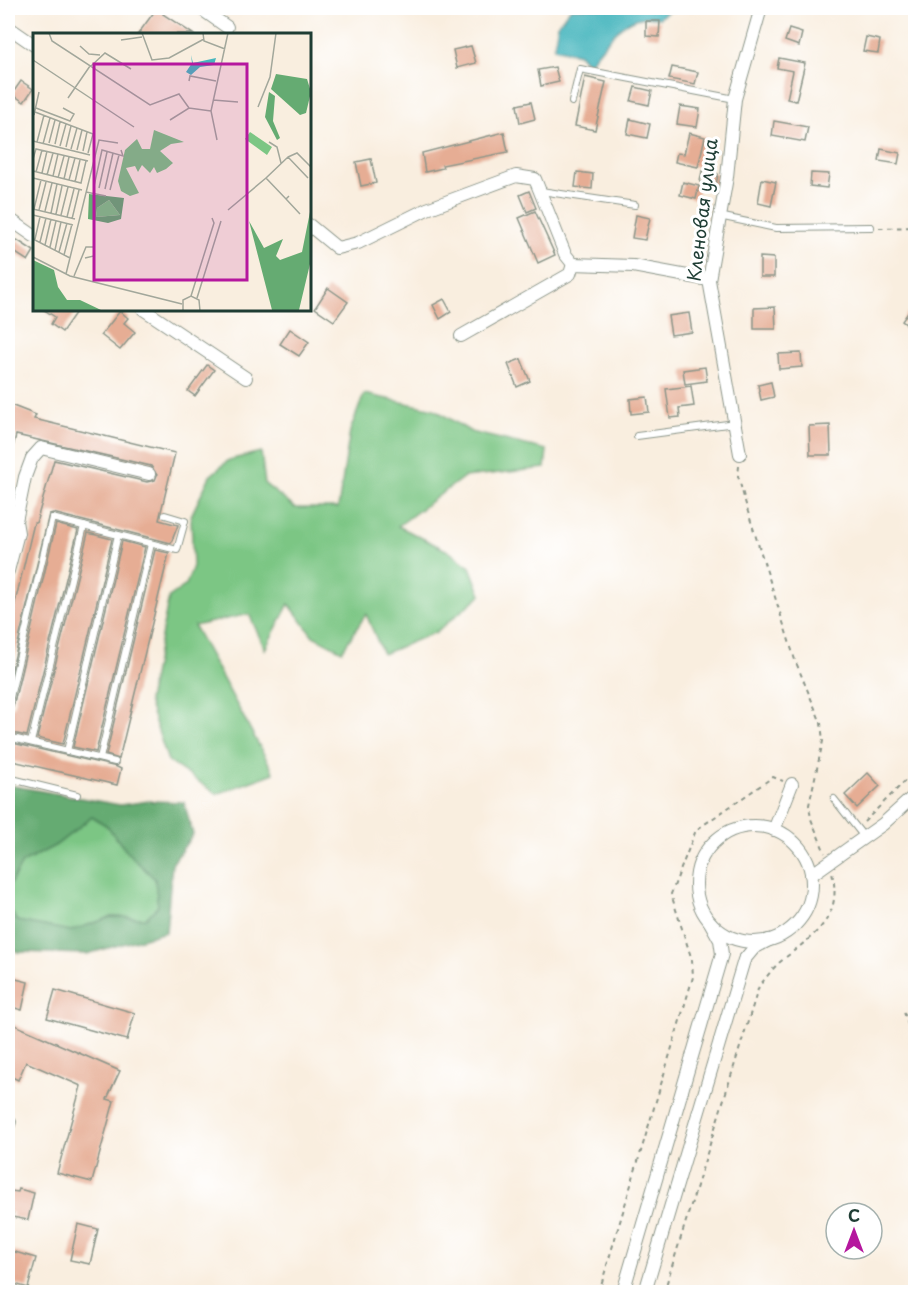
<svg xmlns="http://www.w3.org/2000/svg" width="923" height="1300" font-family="'Playpen Sans',sans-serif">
  <rect width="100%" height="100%" fill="#fff"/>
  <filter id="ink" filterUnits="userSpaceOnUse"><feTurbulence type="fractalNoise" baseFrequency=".0167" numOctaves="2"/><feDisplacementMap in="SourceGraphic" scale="12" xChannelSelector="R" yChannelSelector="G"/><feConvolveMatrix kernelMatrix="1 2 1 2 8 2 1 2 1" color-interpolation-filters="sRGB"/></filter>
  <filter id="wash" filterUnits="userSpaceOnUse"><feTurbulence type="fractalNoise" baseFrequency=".008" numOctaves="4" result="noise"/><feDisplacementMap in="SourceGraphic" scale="24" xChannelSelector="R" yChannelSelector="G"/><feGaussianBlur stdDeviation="1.35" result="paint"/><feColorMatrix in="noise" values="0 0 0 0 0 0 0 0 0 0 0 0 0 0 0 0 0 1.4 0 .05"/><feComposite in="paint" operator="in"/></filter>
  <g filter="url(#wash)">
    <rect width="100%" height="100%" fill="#f9eedf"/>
    <g fill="#7cc684" stroke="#4e825c" stroke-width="1.5">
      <polygon points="364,394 434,409 471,432 547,450 545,468 464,477 398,526 448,551 470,567 481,595 436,632 383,654 366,614 342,651 313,636 289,604 265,649 249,614 194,626 274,773 217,794 168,761 148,701 169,597 186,585 193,566 191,516 210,476 229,460 261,452 265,484 295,508 338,508 350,431"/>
      <polygon points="92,817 106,825 128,853 155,879 158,906 147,918 111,917 71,931 16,921 8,906 8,888 22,863 56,845"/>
    </g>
    <polygon fill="#65ab72" stroke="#427453" stroke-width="1.5" points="8,785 120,805 149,801 184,802 193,834 172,864 166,932 87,954 19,952 8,948 8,906 17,921 71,931 111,917 146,918 158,906 155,879 128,853 106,825 92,817 56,845 22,863 8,888"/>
    <path fill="#47b6be" stroke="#337a79" stroke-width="1.5" d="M 571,8 L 712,8 L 669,11 L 659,18 C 622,11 611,40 588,64 L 579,54 L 554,48 L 558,24 Z"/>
    <g id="blocks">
      <g fill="#e6ad94">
        <polygon points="157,8 168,8 163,14 193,34 138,34"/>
        <polygon points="646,21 660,21 659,37 646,36"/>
        <polygon points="789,29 802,33 799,46 785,41"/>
        <polygon points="866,37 880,40 878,53 863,51"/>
        <polygon points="471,46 476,63 457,68 453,50"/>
        <polygon points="779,58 805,63 796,101 787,99 793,71 777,68"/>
        <polygon points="555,67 559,82 541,86 538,70"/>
        <polygon points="672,67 698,72 695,84 669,79"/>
        <polygon points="585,77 606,82 595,130 575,126"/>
        <polygon points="21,81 33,89 24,102 12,94"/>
        <polygon points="635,87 652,91 649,105 631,101"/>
        <polygon points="531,102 535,119 520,123 517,105"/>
        <polygon points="680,106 700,109 697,127 677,124"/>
        <polygon points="630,119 650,124 647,138 627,134"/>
        <polygon points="774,121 808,127 805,142 772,136"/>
        <polygon points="504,132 508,152 442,165 443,168 425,172 422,153"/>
        <polygon points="689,133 705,137 698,167 675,162 677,153 684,154"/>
        <polygon points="881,149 900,153 898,164 879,161"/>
        <polygon points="371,159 376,183 361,186 356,162"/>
        <polygon points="702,171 718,174 716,185 700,182"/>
        <polygon points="577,172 593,174 592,189 575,187"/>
        <polygon points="811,173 829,174 827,188 810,186"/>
        <polygon points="762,179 776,182 771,206 758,203"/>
        <polygon points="683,182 699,186 696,199 680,195"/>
        <polygon points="529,191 536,208 527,212 520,195"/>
        <polygon points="535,211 555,255 538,263 519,218"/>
        <polygon points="636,215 650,218 645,240 632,238"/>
        <polygon points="17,240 34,251 28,261 11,250"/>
        <polygon points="760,257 774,258 774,277 760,277"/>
        <polygon points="328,288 348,302 334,321 315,308"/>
        <polygon points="444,299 451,312 440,319 433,305"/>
        <polygon points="915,303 915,331 902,321"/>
        <polygon points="775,307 776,329 754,329 754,308"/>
        <polygon points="43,309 78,309 62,332 51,324 55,317"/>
        <polygon points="120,311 128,318 124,323 135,332 120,350 101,335"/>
        <polygon points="689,313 692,332 671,335 668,316"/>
        <polygon points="290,329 309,342 299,356 280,344"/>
        <polygon points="801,353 802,367 779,369 778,354"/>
        <polygon points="521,359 530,381 517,387 508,364"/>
        <polygon points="207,365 214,370 195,396 188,391"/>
        <polygon points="705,367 707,381 685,384 683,370"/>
        <polygon points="771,382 774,397 761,400 758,385"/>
        <polygon points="691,386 694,406 679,408 680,417 670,418 666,389"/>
        <polygon points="647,397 649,412 631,414 630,399"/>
        <polygon points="8,404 36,415 34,419 175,453 159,520 178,525 171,543 53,513 49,514 8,685 8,632 34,523 36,523 54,460 147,482 155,480 157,475 151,466 16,435 11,455 8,454"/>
        <polygon points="830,425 831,455 810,455 809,426"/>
        <polygon points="56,524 78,530 27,736 8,732 8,711 13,707"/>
        <polygon points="88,533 112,539 63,744 37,738"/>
        <polygon points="122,541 145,547 96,752 73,747"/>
        <polygon points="155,550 169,553 119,759 106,755"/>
        <polygon points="8,742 117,767 121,769 117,785 8,760"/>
        <polygon points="868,773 880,786 857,808 845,795"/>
        <polygon points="8,977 28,982 22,1010 8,1006"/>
        <polygon points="55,990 135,1013 127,1040 47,1018"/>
        <polygon points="8,1022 120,1071 107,1099 114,1101 92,1182 57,1173 81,1086 26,1062 18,1080 8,1075"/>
        <polygon points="19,1189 34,1193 28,1220 12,1217 13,1213 8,1212 11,1191 18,1192"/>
        <polygon points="78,1224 98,1229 90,1264 70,1260"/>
        <polygon points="8,1250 36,1258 28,1288 8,1282"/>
      </g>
    </g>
  </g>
  <g filter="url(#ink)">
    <use href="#blocks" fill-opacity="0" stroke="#8c968a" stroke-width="1.5"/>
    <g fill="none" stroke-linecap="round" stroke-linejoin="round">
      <defs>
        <g id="service">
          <polyline points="572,102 580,69 735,99"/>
          <polyline points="541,191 635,205"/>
          <polyline points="719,216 776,228 871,227"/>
          <polyline points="637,436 735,423"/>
          <polyline points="8,706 52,518 177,550 185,521 165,515"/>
          <polyline points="8,737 115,762"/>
          <polyline points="31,742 84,526"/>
          <polyline points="67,751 118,535"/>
          <polyline points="100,758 151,544"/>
          <polyline points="8,778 77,795"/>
          <polyline points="834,799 864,837"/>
          <polyline points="8,1113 13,1122 8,1136"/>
        </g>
        <g id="minor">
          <polyline points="200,8 227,27"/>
          <polyline points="8,27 34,45"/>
          <polyline points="8,218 34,236"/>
          <polyline points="309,225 337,248 358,243 427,209 516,176 535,179 565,254 573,264"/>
          <polyline points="143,309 246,378"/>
          <polyline points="461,336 570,274 573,264 633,266 709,280"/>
          <polyline points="740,454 709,280 727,177 735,99 761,8"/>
          <polyline points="8,571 18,533 16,521 25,477 32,458 41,448 149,474"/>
          <circle cx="754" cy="884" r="58"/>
          <polyline points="774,830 792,784"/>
          <polyline points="811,875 883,824 916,794"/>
          <polyline points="623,1292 722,954 720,940 710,922"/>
          <polyline points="645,1292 744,960 754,948 769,940"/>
        </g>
      </defs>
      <use href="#service" stroke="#8c968a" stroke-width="8"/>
      <use href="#minor" stroke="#8c968a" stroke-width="14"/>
      <g stroke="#8c968a" stroke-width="2" stroke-dasharray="4.5 4.5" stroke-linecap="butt">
        <polyline points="879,228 916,227"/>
        <polyline points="739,466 738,476 748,512 795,660 821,723 823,741 809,805 811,819 825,853"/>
        <polyline points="864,822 916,770"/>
        <polyline points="904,1012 916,1050"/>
        <polyline points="599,1292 693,977 692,960 671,894 696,830 773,777 783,781"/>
        <path d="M 664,1292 L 759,986 C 766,978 772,969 780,962 C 811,936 844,920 832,873"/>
      </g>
      <use href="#service" stroke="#fff" stroke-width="6"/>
      <use href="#minor" stroke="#fff" stroke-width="12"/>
    </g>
  </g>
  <g text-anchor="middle" stroke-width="6" stroke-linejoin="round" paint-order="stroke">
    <g font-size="18" fill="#1f3d34" stroke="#fff">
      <text transform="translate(703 210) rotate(-83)" y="6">Кленовая улица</text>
    </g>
  </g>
  <g transform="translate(33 33)">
    <rect width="278" height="278" fill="#f9eedf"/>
    <path d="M 121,97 L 151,109 L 138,111 L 127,118 L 140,130 L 133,136 L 124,140 L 121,134 L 117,140 L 109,132 L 105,139 L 102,133 L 93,135 L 106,160 L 97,163 L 88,158 L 85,148 L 92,117 L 104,106 L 109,116 L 117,116 ZM 217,99 L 239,114 L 234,122 L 212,106 ZM 76,167 L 87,182 L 63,184 L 64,175 Z" fill="#7cc684"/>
    <path d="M 243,41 L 274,46 L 278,59 L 273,80 L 267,82 L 238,56 ZM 236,59 L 242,63 L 240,88 L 247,105 L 244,107 L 232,84 ZM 56,161 L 91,165 L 88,186 L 75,190 L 55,186 ZM 76,167 L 87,182 L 63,184 L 64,175 ZM 277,179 L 277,231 L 266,277 L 239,277 L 216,188 L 231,215 L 250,206 L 243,223 L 247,227 L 269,219 ZM 0,227 L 21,237 L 25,254 L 34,267 L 47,267 L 68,277 L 0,277 Z" fill="#65ab72" fill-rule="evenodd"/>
    <path d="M 158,22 L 160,30 L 183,25 L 181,32 L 167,34 L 158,42 L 153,39 L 159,30 Z" fill="#47b6be"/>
    <path fill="none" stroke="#a2a79b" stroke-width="1.5" d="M 16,0 L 19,8 L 117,72 L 146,61 L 156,75M 109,0 L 119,27 L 136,25 L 171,6M 170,0 L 171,8 L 192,16M 88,7 L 109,4M 47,13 L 56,21 L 67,22M 0,27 L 101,94M 58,33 L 72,20 L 98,36M 156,48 L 157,43 L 183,48M 35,65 L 57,33M 180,67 L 205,69M 225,74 L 237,44 L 243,0M 3,75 L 37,88 L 41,81 L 30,75M 2,79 L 60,101 L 55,120M 1,82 L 6,59M 137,87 L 156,75 L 178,78M 184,107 L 178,78 L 195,0M 0,108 L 57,122M 4,109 L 11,82M 236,109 L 244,114 L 248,130M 16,110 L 22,87M 10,111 L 17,85M 22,111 L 27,89M 27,113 L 33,91M 33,114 L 38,93M 38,116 L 44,95M 44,117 L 49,97M 50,118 L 54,99M 255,124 L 264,120 L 278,134M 0,126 L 3,116 L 55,128M 0,138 L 48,150 L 53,128M 3,139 L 9,117M 9,140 L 14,118M 14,142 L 20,120M 20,143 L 25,121M 0,145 L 49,157M 25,145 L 31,123M 31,146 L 36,124M 36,147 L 42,125M 42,149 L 47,127M 61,153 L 69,117 L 90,123 L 88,117M 66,155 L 74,119M 72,156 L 80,120M 77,157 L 86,122M 53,159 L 73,163M 256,163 L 253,166 L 233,145 L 255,124 L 275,145M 253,166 L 267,181M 0,176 L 42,186M 1,176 L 8,147M 6,177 L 13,149M 195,177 L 233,145M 12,178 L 19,150M 18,180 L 24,151M 23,181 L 29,153M 0,182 L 40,192M 28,182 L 35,154M 34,184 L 41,156M 39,186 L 46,157M 0,206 L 37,225M 2,206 L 7,184M 7,209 L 13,185M 12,212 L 18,186M 17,214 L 23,188M 22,217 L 28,189M 26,219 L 34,190M 31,222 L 39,191M 0,224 L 37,243 L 149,271M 33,241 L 66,107 L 85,110M 41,243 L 53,214 L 61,214 L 61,223 L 52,225M 158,263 L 181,190 L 179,185M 164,265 L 188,188M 150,278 L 150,267 L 158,263 L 166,267 L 167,278"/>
    <path fill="#b5179e" fill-opacity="0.15" stroke="#b5179e" stroke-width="3" d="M 61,31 L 214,31 L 214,247 L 61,247 Z"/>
    <rect width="278" height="278" fill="none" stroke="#1f3d34" stroke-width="3"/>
  </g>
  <rect width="923" height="1300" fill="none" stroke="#fff" stroke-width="30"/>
  <g transform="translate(854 1231)"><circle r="28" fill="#ffffff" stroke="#a5b1ae" stroke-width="1.5"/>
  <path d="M0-4.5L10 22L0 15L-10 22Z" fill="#b5179e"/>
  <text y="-9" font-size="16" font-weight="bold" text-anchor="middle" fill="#1f3d34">С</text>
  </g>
</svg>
